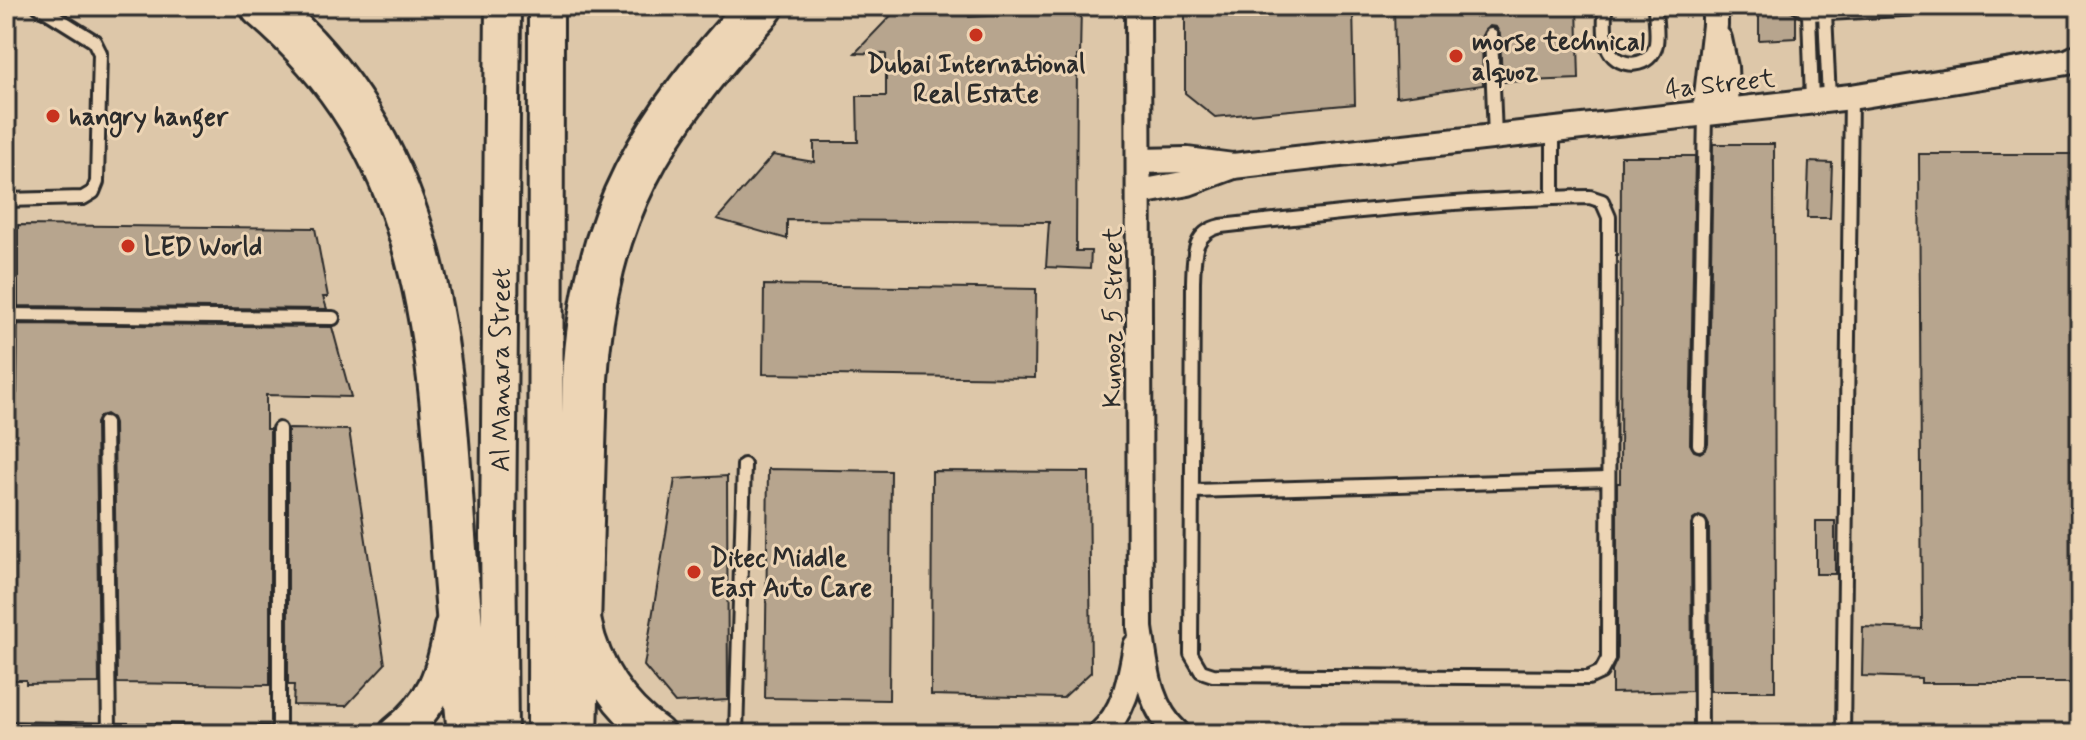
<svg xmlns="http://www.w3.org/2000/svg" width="2086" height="740" font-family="Mynerve,sans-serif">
  <rect width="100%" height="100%" fill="#edd5b5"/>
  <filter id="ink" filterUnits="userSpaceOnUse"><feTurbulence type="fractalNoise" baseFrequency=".0125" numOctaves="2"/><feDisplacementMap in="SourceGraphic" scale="16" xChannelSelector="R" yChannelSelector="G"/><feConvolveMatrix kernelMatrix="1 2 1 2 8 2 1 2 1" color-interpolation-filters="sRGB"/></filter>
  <g filter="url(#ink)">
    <rect fill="#ddc7a9" x="6" y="6" width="2074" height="728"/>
    <g fill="#b7a58e" stroke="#2b2b2b" stroke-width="2">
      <polygon points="900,6 967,6 969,17 1005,15 1004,6 1081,6 1080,56 1077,56 1076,251 1091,251 1090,269 1046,267 1049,222 787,220 787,239 717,219 773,155 814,162 814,142 858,142 857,96 886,96 886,54 855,53"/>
      <polygon points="1185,6 1353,6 1355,104 1215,117 1185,93"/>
      <polygon points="1394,6 1577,6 1579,79 1502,82 1500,34 1496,27 1490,26 1482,35 1483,85 1396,97"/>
      <polygon points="1759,6 1778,6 1778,11 1792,11 1796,15 1796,38 1759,40"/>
      <polygon points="1713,144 1774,144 1775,691 1710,691 1709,525 1705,518 1699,516 1693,520 1691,525 1692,691 1612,693 1612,670 1617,659 1617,483 1620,483 1621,156 1695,156 1690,444 1694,451 1700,453 1706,449 1708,444"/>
      <polygon points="1919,154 2080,154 2080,683 1921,683 1921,678 1862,676 1863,627 1922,629"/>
      <polygon points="1809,162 1832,163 1830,218 1807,218"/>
      <polygon points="18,225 315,228 328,297 323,297 327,309 18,306"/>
      <polygon points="764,285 1036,289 1035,378 763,374"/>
      <polygon points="18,324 332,327 351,397 266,395 266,429 270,429 270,685 117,683 114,423 112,418 106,414 100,416 96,423 99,683 26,684 26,680 6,680 6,393 17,393"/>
      <polygon points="288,429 349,430 385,664 346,706 293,705 294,685 288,685"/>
      <polygon points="768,469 891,471 889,700 765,698"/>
      <polygon points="932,471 1089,472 1091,672 1063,698 931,695"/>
      <polygon points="727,476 728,700 675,703 644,666 675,479"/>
      <rect x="1816" y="521" width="19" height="53"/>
    </g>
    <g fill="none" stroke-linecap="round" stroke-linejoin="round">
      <defs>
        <g id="lane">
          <path d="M 1605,6 C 1605,19 1603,38 1609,50 C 1619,70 1652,68 1656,44 C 1658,32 1655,18 1655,6"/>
          <polyline points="1799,6 1809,14 1958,6"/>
          <polyline points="1825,13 1829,99"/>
          <polyline points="1809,14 1812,101"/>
          <polyline points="1491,35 1495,137"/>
          <polyline points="1553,130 1553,197"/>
          <path d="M 1590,197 L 1602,201 L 1609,217 L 1608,659 L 1601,672 L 1588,678 L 1213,675 L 1201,671 L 1191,654 L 1193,282 C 1194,257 1192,232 1221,226 C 1344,212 1466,199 1590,197 Z"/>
          <polyline points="6,200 83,198 93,192 97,182 100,53 94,41 38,6"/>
          <polyline points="6,315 333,318"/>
          <polyline points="105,423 109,730"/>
          <polyline points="1699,444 1705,113"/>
          <polyline points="1192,491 1608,479"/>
          <polyline points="1700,525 1701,734"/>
          <polyline points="6,729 304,734"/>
          <polyline points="279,732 279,429"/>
          <polyline points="736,734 744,465"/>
          <polyline points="1843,734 1851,97"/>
        </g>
        <g id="street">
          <path d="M 1138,6 L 1140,628 C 1146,667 1147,705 1178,734"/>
          <polyline points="1719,39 1725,67 1727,111"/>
          <polyline points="1705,113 1715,25 1715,6"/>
          <polyline points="1140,161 1187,160 1233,166 1851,97 2068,62 2080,56"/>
          <polyline points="1140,192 1188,183 1231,167"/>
          <path d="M 1100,734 C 1126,710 1130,678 1136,646"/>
        </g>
        <g id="secondary">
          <path d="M 584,624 C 593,668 620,708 657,734"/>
          <path d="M 396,734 C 435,703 444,674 452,627"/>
          <polyline points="500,734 498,535 503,6"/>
          <polyline points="545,734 546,6"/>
        </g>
        <g id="highway">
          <path d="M 263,6 C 426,144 439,325 452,523 C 457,593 463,664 470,734"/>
          <path d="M 575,734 L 585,379 C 595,213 652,125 761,6"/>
        </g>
      </defs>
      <use href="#lane" stroke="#2b2b2b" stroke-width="18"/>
      <use href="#street" stroke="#2b2b2b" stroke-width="30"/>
      <use href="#secondary" stroke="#2b2b2b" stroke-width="40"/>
      <use href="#highway" stroke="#2b2b2b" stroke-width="50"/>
      <use href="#lane" stroke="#edd5b5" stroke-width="12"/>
      <use href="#street" stroke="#edd5b5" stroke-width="24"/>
      <use href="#secondary" stroke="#edd5b5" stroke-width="34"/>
      <use href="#highway" stroke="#edd5b5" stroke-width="44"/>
    </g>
  </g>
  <g fill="#c8321e" stroke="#edd5b5" stroke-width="3">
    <circle cx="976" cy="35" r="8"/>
    <circle cx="1456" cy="56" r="8"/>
    <circle cx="53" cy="116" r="8"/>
    <circle cx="128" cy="246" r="8"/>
    <circle cx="694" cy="572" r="8"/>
  </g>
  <g text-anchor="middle" stroke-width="6" stroke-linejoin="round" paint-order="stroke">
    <g font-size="26" font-weight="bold" fill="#2b2b2b" stroke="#edd5b5" text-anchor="start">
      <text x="1472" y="50">morse technical<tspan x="1472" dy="30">alquoz</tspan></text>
      <text x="976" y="72" text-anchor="middle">Dubai International<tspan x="976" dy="30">Real Estate</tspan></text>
      <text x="69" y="125">hangry hanger</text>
      <text x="144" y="255">LED World</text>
      <text x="710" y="566">Ditec Middle<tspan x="710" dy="30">East Auto Care</tspan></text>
    </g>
    <g font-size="26" fill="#2b2b2b" stroke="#edd5b5">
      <text transform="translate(1720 83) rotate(-6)" y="9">4a Street</text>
      <text transform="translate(1112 317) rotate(-90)" y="9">Kunooz 5 Street</text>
      <text transform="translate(500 370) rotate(-90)" y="9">Al Manara Street</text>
    </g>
  </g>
  <rect width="2086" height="740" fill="none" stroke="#edd5b5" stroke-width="32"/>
  <rect x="16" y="16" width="2054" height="708" fill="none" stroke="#2b2b2b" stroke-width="3" filter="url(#ink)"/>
</svg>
